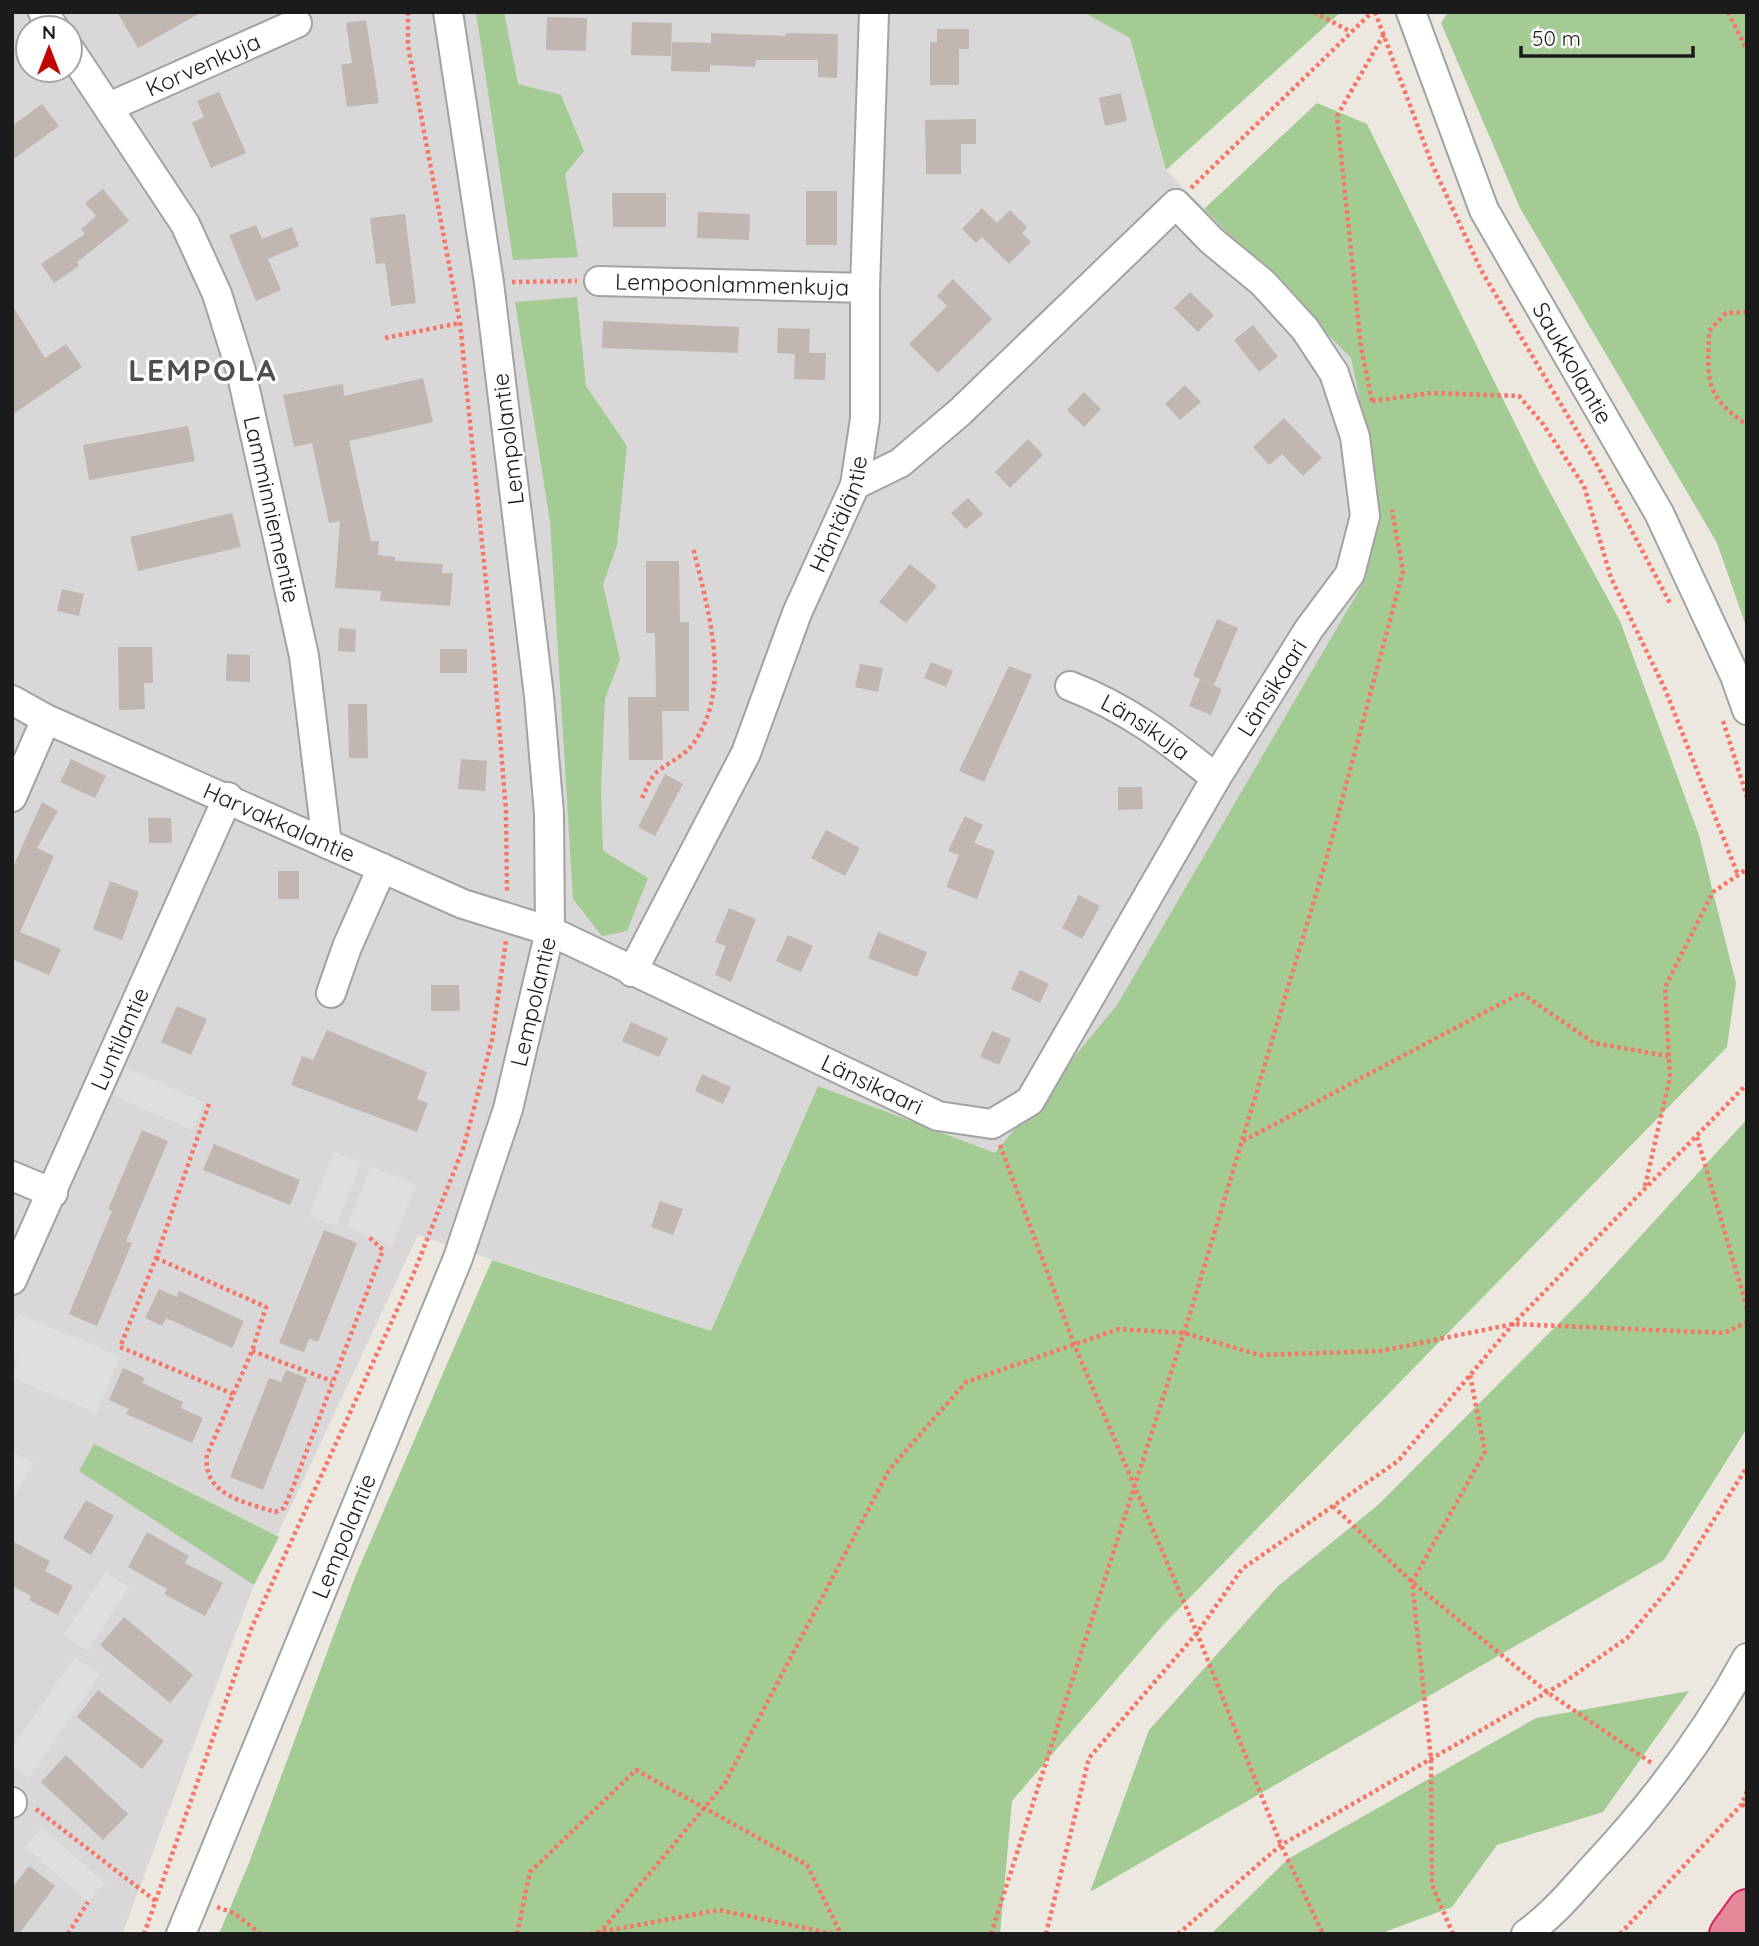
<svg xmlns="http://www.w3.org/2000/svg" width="1759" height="1946" font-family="Quicksand,sans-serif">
  <rect width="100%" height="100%" fill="#ece8e0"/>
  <path fill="#d9d7d7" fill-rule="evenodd" d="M 12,12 L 1083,12 L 1130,37 L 1166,170 L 1352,358 L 1377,482 L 1366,578 L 1110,1017 L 995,1154 L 818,1086 L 711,1331 L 418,1235 L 254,1585 L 122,1934 L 12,1934 ZM 28,28 L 70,28 L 70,70 L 28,70 Z"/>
  <g fill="#a5cb95">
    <polygon points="476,12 504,12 518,84 561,95 584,151 565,174 578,257 513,260"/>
    <polygon points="1083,12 1341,12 1166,170 1130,38"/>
    <polygon points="1448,12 1747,12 1747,629 1717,543 1520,208 1441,23"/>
    <polygon points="1317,103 1367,124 1540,474 1620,621 1699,835 1713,892 1736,983 1727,1047 1164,1624 1012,1801 1000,1934 219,1934 249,1863 355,1577 492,1260 711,1331 818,1086 995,1153 1117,1005 1366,578 1377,482 1351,358 1204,209"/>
    <polygon points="577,297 586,386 627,446 617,545 603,585 620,659 605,699 601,788 603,851 648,878 627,931 602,936 573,899 550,521 515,302"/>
    <polygon points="1747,1119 1747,1428 1664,1560 1090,1892 1149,1730 1278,1586 1378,1505 1588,1294"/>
    <polygon points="94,1444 279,1537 254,1585 79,1471"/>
    <polygon points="1689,1691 1603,1812 1497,1845 1452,1907 1379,1934 1211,1934 1288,1859 1536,1718"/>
  </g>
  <g fill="#dfdfdf">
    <polygon points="126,1068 204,1102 192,1130 114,1096"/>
    <polygon points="334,1152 361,1163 336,1226 309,1216"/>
    <polygon points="371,1167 416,1184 392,1245 347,1227"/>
    <polygon points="18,1314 120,1356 96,1413 12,1378 19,1359 12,1356 12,1328"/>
    <polygon points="12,1451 33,1463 12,1500"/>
    <polygon points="106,1572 129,1587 87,1651 64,1635"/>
    <polygon points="75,1657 100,1674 29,1778 12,1766 12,1748"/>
    <polygon points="42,1828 105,1883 88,1902 25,1847"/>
  </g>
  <g fill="#c1b7b0">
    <polygon points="117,12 202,12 138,48"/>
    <polygon points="547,17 587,18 586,51 546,50"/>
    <polygon points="366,20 379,103 347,107 341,65 352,63 346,23"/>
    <polygon points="632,22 672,23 671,56 631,55"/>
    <polygon points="937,29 969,29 969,49 959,49 959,85 930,85 930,42 937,42"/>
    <polygon points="711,33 785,36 786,33 838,34 837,78 818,77 818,60 756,60 755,67 710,65 710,72 671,71 672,42 711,43"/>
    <polygon points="219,92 246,153 211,168 192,123 204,117 197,101"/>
    <polygon points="1121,93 1127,121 1105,126 1099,98"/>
    <polygon points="42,104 59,126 12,160 12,126"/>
    <polygon points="976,119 976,144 961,144 961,174 926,174 925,120"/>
    <polygon points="103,189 129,221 77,262 79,266 54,283 41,264 85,234 81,229 96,216 85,203"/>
    <rect x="806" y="191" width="31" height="54"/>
    <polygon points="612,193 666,193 666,227 613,227"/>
    <polygon points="982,208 997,223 1010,210 1027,227 1022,233 1031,242 1009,264 982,237 976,243 962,229"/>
    <polygon points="698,212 750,214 749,240 697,238"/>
    <polygon points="405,214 416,303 391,306 385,263 376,264 370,218"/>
    <polygon points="256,225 262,239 292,227 299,246 268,259 281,290 256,301 229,235"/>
    <polygon points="953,279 992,319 938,373 909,344 947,306 937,296"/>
    <polygon points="1190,292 1214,315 1198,332 1174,308"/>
    <polygon points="12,305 45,358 66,344 82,367 12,415"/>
    <polygon points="603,321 739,327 738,353 602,348"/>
    <polygon points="1253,325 1278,357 1259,372 1234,340"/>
    <polygon points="778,328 810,329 809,353 826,353 825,380 794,379 795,354 777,353"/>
    <polygon points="423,378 433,422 349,441 371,541 379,541 378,555 395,557 395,561 443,564 442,573 453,573 450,606 380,601 381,591 335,588 340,521 329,523 312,443 294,447 283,395 343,384 344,396"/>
    <polygon points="1185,385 1201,402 1180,420 1165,404"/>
    <polygon points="1084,392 1101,409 1084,427 1067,410"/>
    <polygon points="1284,418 1322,458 1303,476 1282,454 1269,465 1253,447"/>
    <polygon points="188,426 195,461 89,480 83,445"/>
    <polygon points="1028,439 1043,455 1010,488 995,472"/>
    <polygon points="968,498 983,514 966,529 951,513"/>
    <polygon points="232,513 241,547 138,571 130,537"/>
    <polygon points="646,561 679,561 680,622 689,622 689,711 662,711 663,760 629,760 628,697 656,697 655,633 646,633"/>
    <polygon points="910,564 937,586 906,623 879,602"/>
    <polygon points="62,589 84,594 79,616 57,611"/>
    <polygon points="1217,619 1238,628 1214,685 1193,676"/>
    <polygon points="339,628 356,629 355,652 338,651"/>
    <polygon points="118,647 152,647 153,683 144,683 145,709 119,710"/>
    <rect x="440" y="649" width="27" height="24"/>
    <polygon points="227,654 250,655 250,682 226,681"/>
    <polygon points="931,662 953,671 946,687 924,678"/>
    <polygon points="860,664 883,668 878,692 855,687"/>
    <polygon points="1009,666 1032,675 984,782 959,771"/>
    <polygon points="1200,679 1222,689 1211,715 1189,706"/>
    <polygon points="348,704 367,704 368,758 349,758"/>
    <polygon points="71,759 106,776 95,798 60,782"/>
    <polygon points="461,759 487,761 485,791 458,789"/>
    <polygon points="665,774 683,784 655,836 638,827"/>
    <polygon points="1118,787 1142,787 1143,809 1118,810"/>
    <polygon points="42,802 58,811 37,848 54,856 20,932 61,949 49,975 12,959 12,869"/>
    <polygon points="965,816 983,825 974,843 995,851 977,899 946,887 959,855 948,851"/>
    <polygon points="148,818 171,818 172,843 149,843"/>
    <polygon points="826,830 860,848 845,876 811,858"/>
    <rect x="278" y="871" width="21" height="28"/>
    <polygon points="110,881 139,892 122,940 93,929"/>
    <polygon points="1079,895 1100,906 1082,939 1062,928"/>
    <polygon points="729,908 756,919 731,982 715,975 726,946 715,942"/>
    <polygon points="878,932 927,952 917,977 868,958"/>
    <polygon points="788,935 813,946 801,972 776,961"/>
    <polygon points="1020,970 1049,984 1040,1003 1011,989"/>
    <polygon points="431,985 459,985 460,1011 431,1011"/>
    <polygon points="177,1006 207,1019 191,1055 161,1042"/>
    <polygon points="631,1022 668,1038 659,1057 622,1041"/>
    <polygon points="327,1030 427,1072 417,1099 428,1103 417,1132 291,1085 302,1056 313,1060"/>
    <polygon points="992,1031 1011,1039 999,1065 980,1057"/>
    <polygon points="702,1074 731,1087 723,1104 695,1091"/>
    <polygon points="142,1130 168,1141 126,1241 132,1243 97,1326 69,1314 112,1211 108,1209"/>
    <polygon points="214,1144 300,1180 290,1205 203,1170"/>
    <polygon points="660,1201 683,1209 673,1235 651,1227"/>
    <polygon points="324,1230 357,1243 318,1342 309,1339 304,1352 279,1343"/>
    <polygon points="159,1289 177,1297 179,1291 244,1321 232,1348 166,1318 162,1326 145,1318"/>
    <polygon points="123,1368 145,1378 142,1383 183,1402 181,1408 203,1418 192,1443 126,1414 129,1409 109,1400"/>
    <polygon points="286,1370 307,1378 263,1490 230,1477 269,1378 281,1382"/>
    <polygon points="86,1500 114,1516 91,1555 63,1538"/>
    <polygon points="147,1532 189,1556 185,1563 223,1583 205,1616 164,1594 167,1589 128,1567"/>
    <polygon points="12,1541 50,1561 45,1571 73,1586 58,1615 29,1600 31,1596 12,1586"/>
    <polygon points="124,1617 193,1675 170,1703 100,1645"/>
    <polygon points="98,1690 164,1741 142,1769 77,1717"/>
    <polygon points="66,1755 128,1814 103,1840 41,1782"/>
    <polygon points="29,1866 55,1886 19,1934 12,1934 12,1888"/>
  </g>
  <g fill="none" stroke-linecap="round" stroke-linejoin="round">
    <defs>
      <g id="minor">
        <polyline points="43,12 54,28"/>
        <path id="s1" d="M 1411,12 L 1484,210 L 1659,513 L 1735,676 L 1747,710"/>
        <path id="s2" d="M 70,50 L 185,224 L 217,294 L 241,371 L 304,656 L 327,844"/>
        <path id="s3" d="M 109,107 L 297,23"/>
        <path id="s4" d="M 599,281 L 865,288"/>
        <path id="s5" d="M 1070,686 C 1129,709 1167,739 1216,778"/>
        <path id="s6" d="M 12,700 L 46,719 L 463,904 L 550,931 L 938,1116 L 992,1124 L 1030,1101 L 1216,778 L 1309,629 L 1350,574 L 1365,516 L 1355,437 L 1334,373 L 1305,329 L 1263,283 L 1212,241 L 1176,204 L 960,412 L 900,463 L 855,485"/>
        <polyline points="12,797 46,719"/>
        <path id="s7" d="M 632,972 L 746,753 L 797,613 L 855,485 L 865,419 L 865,288 L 874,12"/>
        <polyline points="331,993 347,947 382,868"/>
        <polyline points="12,1176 53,1193"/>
        <path id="s8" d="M 12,1280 L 228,797"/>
        <polyline points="12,1802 12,1803"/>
        <path id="s9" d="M 181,1934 L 458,1258 L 508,1109 L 550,931 L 549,814 L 539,696 L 489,283 L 448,12"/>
        <path d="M 1526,1934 C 1553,1915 1573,1890 1595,1866 C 1655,1802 1705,1736 1747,1658"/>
      </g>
      <polyline id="highway" points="1729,1934 1747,1909"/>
    </defs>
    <use href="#minor" stroke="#a2a2a2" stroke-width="32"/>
    <use href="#highway" stroke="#d12660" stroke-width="42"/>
    <g stroke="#f77566" stroke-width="4.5" stroke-dasharray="3.5 3.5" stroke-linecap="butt">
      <polyline points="408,12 408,46 460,323 494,663 506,811 507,893"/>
      <polyline points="1314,12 1351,32"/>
      <polyline points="1375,12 1432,164 1481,270 1596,463 1671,605"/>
      <polyline points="1728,12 1747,50"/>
      <polyline points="1191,188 1372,12"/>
      <polyline points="512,282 577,281"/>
      <path d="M 1747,312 L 1726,313 L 1709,331 C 1708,380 1703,394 1747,425"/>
      <polyline points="385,338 460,323"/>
      <polyline points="1372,401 1361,347 1337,116 1384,34"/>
      <polyline points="1372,401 1432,393 1519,396 1543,424 1584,486 1611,578 1665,689 1738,875"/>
      <polyline points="1723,721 1747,797"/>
      <path d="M 642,798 C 646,790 651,776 658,771 C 671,761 686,755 695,741 C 733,685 707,608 693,547"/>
      <polyline points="209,1104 156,1258 120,1347 233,1394"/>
      <polyline points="1697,1137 1747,1308"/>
      <polyline points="1243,1141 1521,993 1594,1043 1668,1056"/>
      <polyline points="1000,1145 1074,1344 1197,1633 1281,1845 1323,1934"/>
      <polyline points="1645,1186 1670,1077 1665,987 1713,892 1747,869"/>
      <path d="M 156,1258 L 266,1307 L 252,1351 L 207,1455 C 202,1495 245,1502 275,1512 L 284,1508 L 293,1487 L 383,1250 L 368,1236"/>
      <polyline points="252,1351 332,1381"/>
      <polyline points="1333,1506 1412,1582 1547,1692 1653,1764"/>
      <polyline points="1747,1791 1742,1804 1747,1808"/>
      <polyline points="36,1809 157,1902"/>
      <polyline points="217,1907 234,1913 261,1934"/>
      <polyline points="68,1934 88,1902"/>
      <polyline points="144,1934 252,1627 413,1275 464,1146 492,1040 506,940"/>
      <polyline points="517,1934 530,1872 636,1770 807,1865 841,1934"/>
      <polyline points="589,1934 719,1910 834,1934"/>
      <polyline points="599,1934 725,1783 889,1470 966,1382 1119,1329 1184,1333 1260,1355 1381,1351 1513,1324 1725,1333 1747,1322"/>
      <polyline points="991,1934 1193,1304 1325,864 1403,571 1392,510"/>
      <polyline points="1046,1934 1089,1758 1197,1633 1242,1569 1398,1461 1513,1324 1747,1084"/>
      <polyline points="1178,1934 1281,1845 1563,1683 1627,1638 1676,1580 1747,1467"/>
      <polyline points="1453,1934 1432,1885 1431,1759 1412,1582 1485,1452 1470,1375"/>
      <polyline points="1620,1934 1742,1804"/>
    </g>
    <use href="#minor" stroke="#fff" stroke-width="28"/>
    <use href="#highway" stroke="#e48798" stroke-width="38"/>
  </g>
  <g text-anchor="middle" stroke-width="6" stroke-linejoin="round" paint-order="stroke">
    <g font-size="23" fill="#1b1b1b" stroke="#fff">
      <text dy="8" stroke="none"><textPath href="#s3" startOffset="103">Korvenkuja</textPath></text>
      <text dy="8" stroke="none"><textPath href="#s4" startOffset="133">Lempoonlammenkuja</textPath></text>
      <text dy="8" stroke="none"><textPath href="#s1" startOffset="388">Saukkolantie</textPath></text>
      <text transform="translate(508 439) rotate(-97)" y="8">Lempolantie</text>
      <text dy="8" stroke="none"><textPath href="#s2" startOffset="508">Lamminniementie</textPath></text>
      <text dy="8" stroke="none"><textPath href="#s7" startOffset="504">Häntäläntie</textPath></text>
      <text dy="8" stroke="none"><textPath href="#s6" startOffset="1594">Länsikaari</textPath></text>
      <text dy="8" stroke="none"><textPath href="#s5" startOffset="86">Länsikuja</textPath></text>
      <text dy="8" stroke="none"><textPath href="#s6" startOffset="294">Harvakkalantie</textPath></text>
      <text dy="8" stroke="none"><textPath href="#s9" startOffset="998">Lempolantie</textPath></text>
      <text dy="8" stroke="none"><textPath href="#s8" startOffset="264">Luntilantie</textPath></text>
      <text dy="8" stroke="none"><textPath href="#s6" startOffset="943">Länsikaari</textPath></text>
      <text dy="8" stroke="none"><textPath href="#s9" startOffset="430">Lempolantie</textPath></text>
    </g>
    <g font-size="30" font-weight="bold" letter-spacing="2" fill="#4e4e4e" stroke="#fff">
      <text x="203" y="381">LEMPOLA</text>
    </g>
  </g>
  <rect width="1759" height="1946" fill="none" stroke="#1b1b1b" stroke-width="28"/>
  <g transform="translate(49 49)"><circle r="33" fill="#ffffff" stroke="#a4a4a4" stroke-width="2"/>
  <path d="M0-5L12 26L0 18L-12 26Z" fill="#c20403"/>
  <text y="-10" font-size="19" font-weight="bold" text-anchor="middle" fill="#1b1b1b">N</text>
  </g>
  <path d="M1521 46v10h172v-10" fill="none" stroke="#1b1b1b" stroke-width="3.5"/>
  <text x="1532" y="46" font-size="21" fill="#1b1b1b" stroke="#ffffff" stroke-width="5" paint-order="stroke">50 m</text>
</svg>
